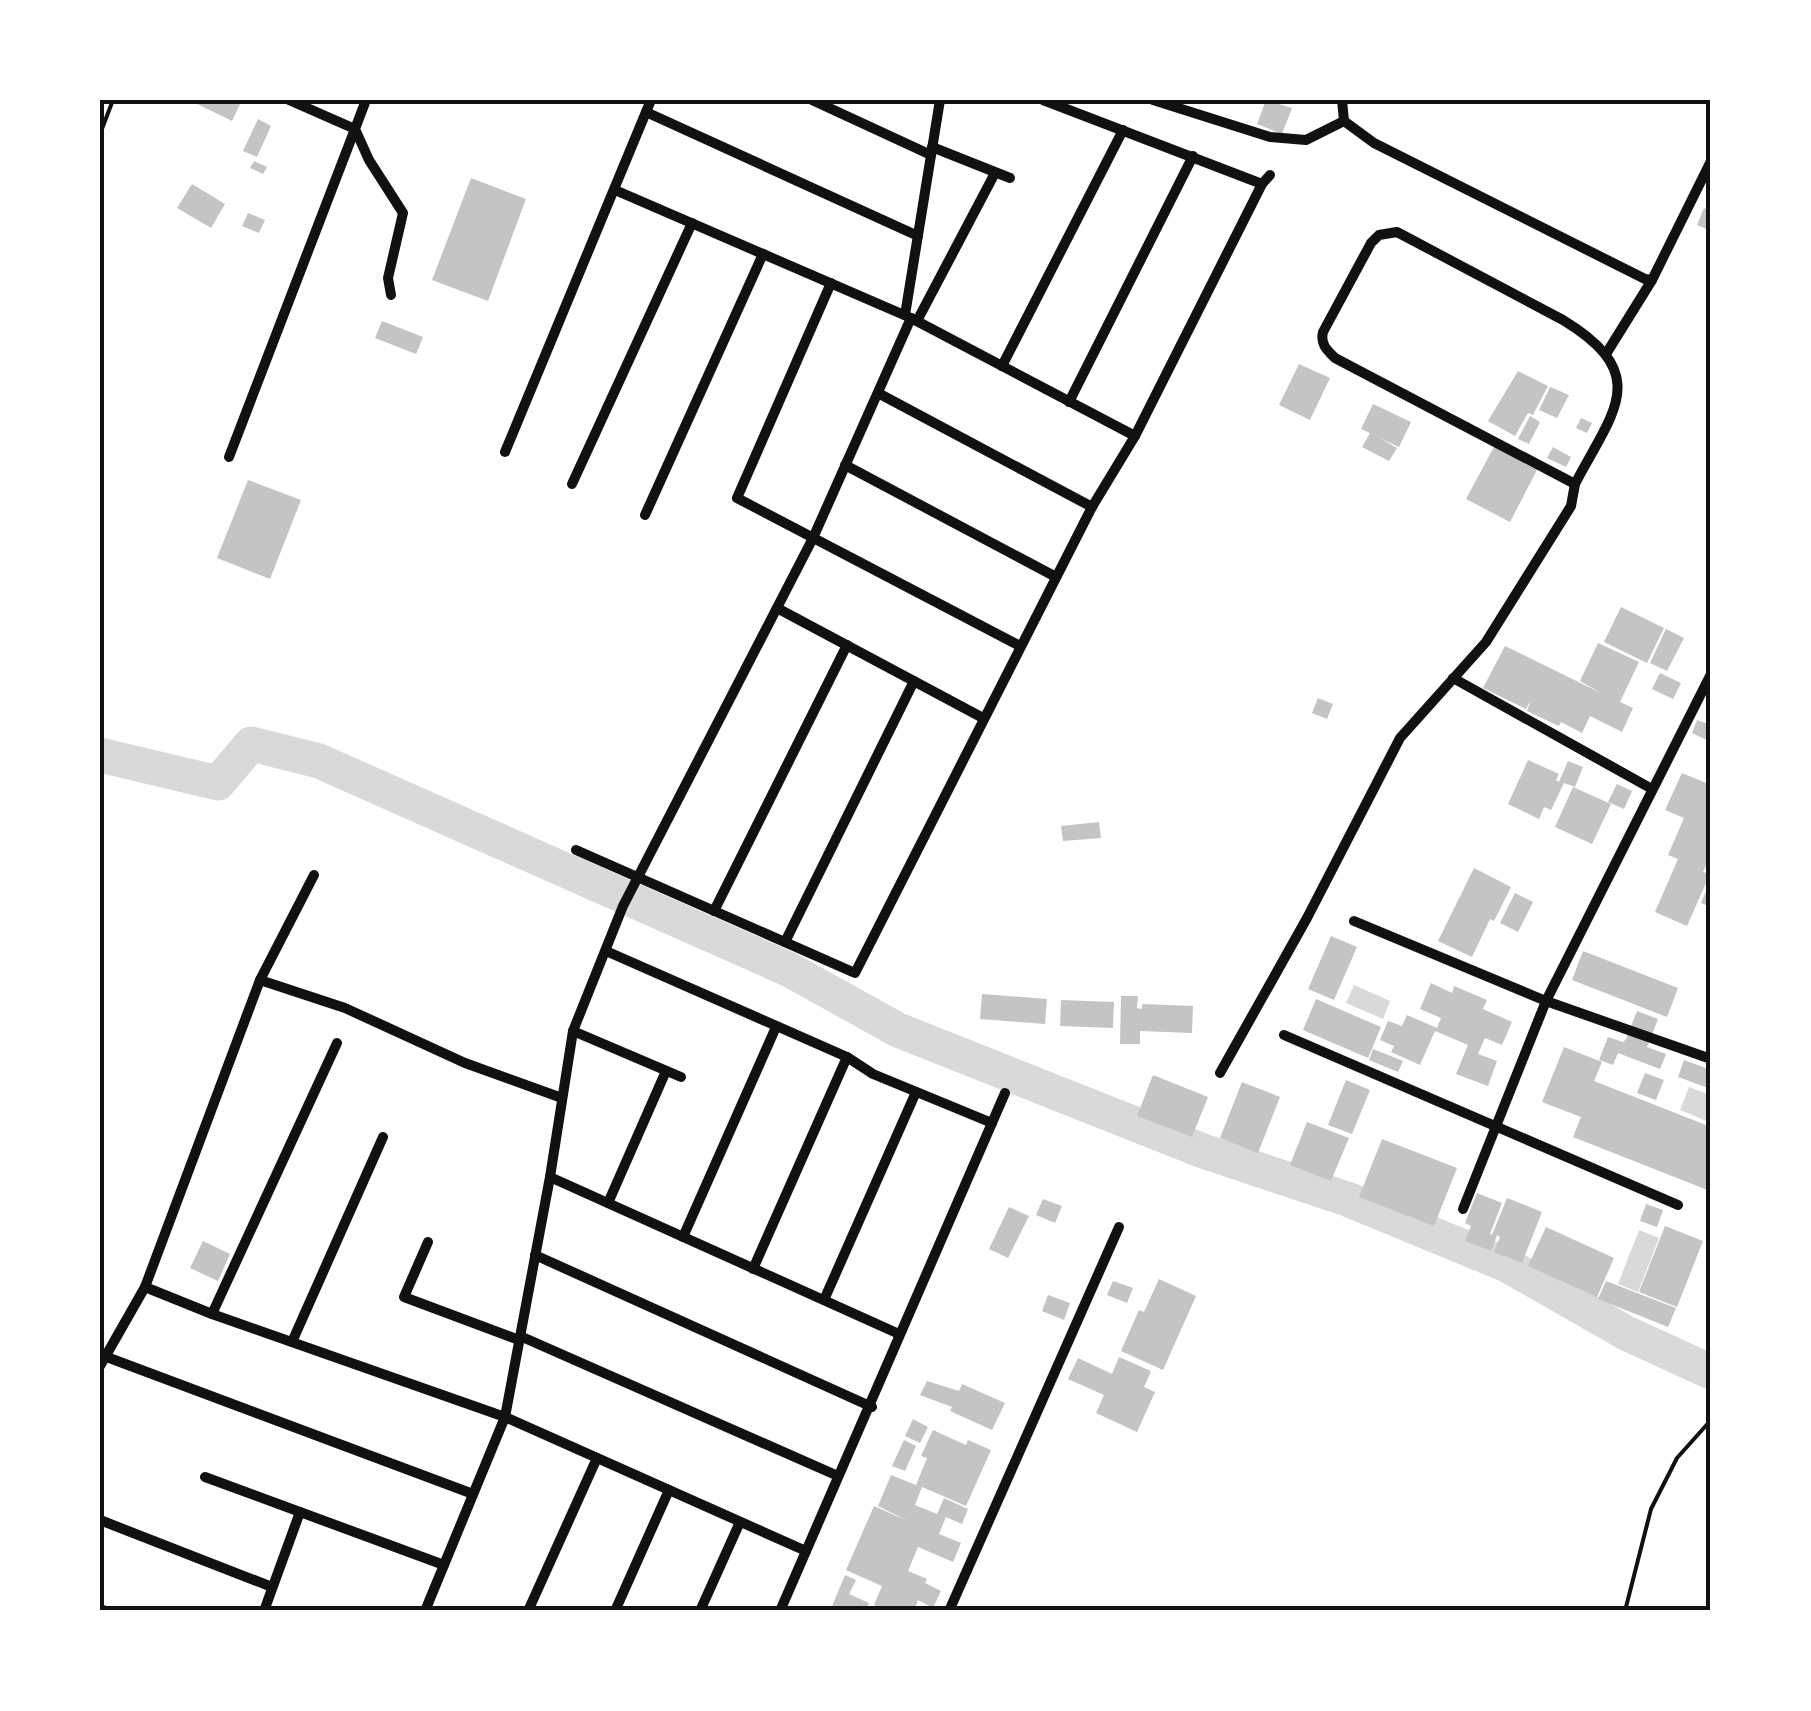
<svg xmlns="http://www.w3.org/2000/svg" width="1811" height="1711" font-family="'Asap Condensed',sans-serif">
  <rect width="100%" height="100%" fill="#fff"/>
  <g fill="#d9d9d9">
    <polygon points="1354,985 1390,1001 1383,1019 1346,1003"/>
    <polygon points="1689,1087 1711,1095 1711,1123 1680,1110"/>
    <polygon points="1639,1230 1659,1238 1638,1292 1618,1284"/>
  </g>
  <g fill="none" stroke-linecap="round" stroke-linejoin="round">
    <polyline stroke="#d9d9d9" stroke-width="35" points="100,755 218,783 251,744 319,761 790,970 898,1030 1203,1151 1347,1199 1507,1265 1626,1333 1711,1372"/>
  </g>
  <g fill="#c4c4c4">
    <polygon points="189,100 242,100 232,121"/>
    <polygon points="1266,100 1292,108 1282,134 1257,124"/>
    <polygon points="258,119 271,126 257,157 243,151"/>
    <polygon points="254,161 267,167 263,174 250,168"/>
    <polygon points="471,178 526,199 488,301 432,280"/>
    <polygon points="192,184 225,204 211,228 177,208"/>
    <polygon points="1704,208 1711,211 1711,231 1697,225"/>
    <polygon points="248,213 265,220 259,233 242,226"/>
    <polygon points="382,321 423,337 416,354 375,338"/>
    <polygon points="1299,364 1330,378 1310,420 1279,405"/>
    <polygon points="1518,371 1548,386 1533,415 1528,413 1515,436 1488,421"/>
    <polygon points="1550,387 1569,395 1557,418 1539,410"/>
    <polygon points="1373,404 1411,422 1399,447 1380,438 1397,448 1389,461 1362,447 1370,433 1361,429"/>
    <polygon points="1530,416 1540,422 1529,444 1518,439"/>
    <polygon points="1581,418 1592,423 1587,433 1576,428"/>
    <polygon points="1495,445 1538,468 1510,522 1466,499"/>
    <polygon points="1553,447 1571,457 1566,467 1547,458"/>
    <polygon points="248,480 301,500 270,579 217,558"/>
    <polygon points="1621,607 1664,628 1647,663 1604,642"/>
    <polygon points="1666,629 1684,638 1667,671 1650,663"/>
    <polygon points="1598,643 1639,662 1620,702 1633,708 1622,732 1590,716 1582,733 1561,722 1559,726 1527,711 1531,700 1526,709 1483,688 1505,646 1603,694 1580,681"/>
    <polygon points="1660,673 1681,683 1673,699 1652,689"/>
    <polygon points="1318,698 1333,704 1327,719 1312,713"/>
    <polygon points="1697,720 1711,725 1709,741 1692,733"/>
    <polygon points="1528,760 1559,774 1556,780 1559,782 1568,761 1583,767 1575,787 1564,783 1551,810 1544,807 1539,819 1508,804"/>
    <polygon points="1682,773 1711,785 1711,854 1703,872 1710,874 1687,926 1655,912 1678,859 1668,855 1684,818 1665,810"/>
    <polygon points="1617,784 1632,791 1624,809 1608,802"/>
    <polygon points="1573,787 1611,804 1592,844 1555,827"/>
    <polygon points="1099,822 1101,838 1063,841 1061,826"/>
    <polygon points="1474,868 1511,887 1494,921 1490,919 1472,957 1438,941"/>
    <polygon points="1711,879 1711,907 1701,903"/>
    <polygon points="1515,893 1533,902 1518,932 1500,923"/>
    <polygon points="1331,936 1357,947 1334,1000 1308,989"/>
    <polygon points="1583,951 1678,988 1667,1017 1572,980"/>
    <polygon points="1431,983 1452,993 1454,986 1487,1000 1483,1009 1512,1022 1502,1045 1485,1038 1478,1054 1497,1061 1488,1086 1456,1074 1473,1033 1468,1045 1435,1031 1420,1065 1391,1052 1394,1046 1380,1040 1388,1021 1402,1026 1407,1015 1437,1028 1441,1018 1420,1009"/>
    <polygon points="982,994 1047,999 1045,1024 980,1019"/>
    <polygon points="1121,996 1138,996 1137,1008 1142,1009 1142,1004 1193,1006 1192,1033 1140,1031 1140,1044 1120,1044"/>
    <polygon points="1316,999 1381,1027 1368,1058 1303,1030"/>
    <polygon points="1061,1000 1114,1002 1113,1028 1060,1026"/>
    <polygon points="1637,1011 1658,1019 1647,1047 1666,1054 1660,1069 1618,1053 1613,1065 1599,1060 1608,1037 1623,1042 1626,1039"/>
    <polygon points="1564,1047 1602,1062 1594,1081 1711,1127 1710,1191 1573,1137 1581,1117 1542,1102"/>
    <polygon points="1373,1049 1403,1061 1398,1072 1369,1060"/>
    <polygon points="1684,1060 1711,1070 1711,1089 1678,1077"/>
    <polygon points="1645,1073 1664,1080 1656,1100 1637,1093"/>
    <polygon points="1153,1075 1208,1097 1192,1137 1137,1116"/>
    <polygon points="1346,1080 1370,1090 1352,1134 1328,1125"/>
    <polygon points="1242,1082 1280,1097 1258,1153 1220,1138"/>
    <polygon points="1307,1122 1349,1138 1331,1181 1290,1165"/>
    <polygon points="1382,1139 1457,1168 1434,1226 1359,1197"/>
    <polygon points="1477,1193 1502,1203 1490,1234 1492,1235 1507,1198 1542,1212 1522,1263 1494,1252 1500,1237 1497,1235 1491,1251 1465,1241 1471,1226 1465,1223"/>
    <polygon points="1043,1199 1062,1206 1055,1223 1036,1215"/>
    <polygon points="1646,1204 1663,1210 1657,1227 1640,1221"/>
    <polygon points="1009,1207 1029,1216 1008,1258 989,1249"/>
    <polygon points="1665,1226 1703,1241 1677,1307 1639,1292"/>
    <polygon points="1546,1227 1614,1258 1597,1297 1528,1266"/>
    <polygon points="203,1241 230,1254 218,1281 190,1268"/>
    <polygon points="1159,1279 1196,1296 1163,1370 1121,1351 1139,1310 1144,1312"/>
    <polygon points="1113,1281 1133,1288 1127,1303 1107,1295"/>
    <polygon points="1606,1281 1676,1308 1668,1327 1598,1299"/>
    <polygon points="1048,1295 1070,1303 1064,1320 1042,1311"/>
    <polygon points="1119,1357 1151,1371 1144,1387 1155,1392 1137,1432 1096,1413 1104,1395 1068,1379 1078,1358 1112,1374"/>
    <polygon points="927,1381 959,1391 962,1384 1005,1403 992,1430 950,1411 952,1407 920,1395"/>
    <polygon points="913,1419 928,1427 920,1443 905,1436"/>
    <polygon points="933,1430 966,1445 968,1440 991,1450 966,1506 922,1487 915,1505 937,1514 944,1498 968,1509 962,1524 946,1517 939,1534 961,1543 953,1562 918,1547 908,1571 927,1579 925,1583 941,1591 933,1608 918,1600 914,1611 887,1611 874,1605 882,1586 846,1570 874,1506 910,1522 878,1506 891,1475 916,1485 927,1458 921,1456"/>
    <polygon points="904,1440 916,1446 905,1471 892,1466"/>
    <polygon points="845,1575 856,1580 849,1594 869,1603 866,1611 830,1611"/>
  </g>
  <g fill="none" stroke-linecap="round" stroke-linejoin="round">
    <g stroke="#111" stroke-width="4">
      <polyline points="100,134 113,100"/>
      <polyline points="1625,1611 1651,1509 1677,1458 1711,1420"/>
    </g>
    <g stroke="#111" stroke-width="10">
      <polyline points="366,100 355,129 369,160 403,213 388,278 391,295"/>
      <polyline points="812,100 931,155"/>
      <polyline points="1043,100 1262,184"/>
      <polyline points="1153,100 1270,137 1306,140 1344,121"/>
      <polyline points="1342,100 1344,121 1374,143 1645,279 1652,280 1711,161"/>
      <polyline points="646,112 918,236"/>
      <polyline points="932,147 1010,178"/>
      <polyline points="615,190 911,318 1135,436"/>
      <path d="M 1397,232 L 1563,320 C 1653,375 1613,411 1575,484 L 1335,358 C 1327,350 1320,344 1323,332 L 1371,243 L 1379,235 Z"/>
      <polyline points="831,283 737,498 1020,646"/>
      <polyline points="905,315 940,100"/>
      <polyline points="917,321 995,173"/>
      <polyline points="1606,354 1652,280"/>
      <polyline points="1002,366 1123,130"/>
      <polyline points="878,393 1092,507"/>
      <polyline points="1069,402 1193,156"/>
      <polyline points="505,452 651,100"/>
      <polyline points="229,457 355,129 289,100"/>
      <polyline points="845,465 1056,577"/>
      <polyline points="572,484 692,223"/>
      <polyline points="645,515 763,254"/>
      <polyline points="777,608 983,718"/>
      <polyline points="1453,678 1652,789"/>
      <polyline points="576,850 855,973 1092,507 1135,436 1262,184 1270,175"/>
      <polyline points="714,911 847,645"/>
      <polyline points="1354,921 1546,1001 1711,1059"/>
      <polyline points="785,942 914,681"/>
      <polyline points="606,951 847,1057 873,1074 992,1123"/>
      <polyline points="260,980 345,1008 465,1063 562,1098"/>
      <polyline points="573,1031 681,1077"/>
      <polyline points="1284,1035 1678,1205"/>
      <polyline points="1220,1073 1307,918 1400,738 1486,642 1571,506 1575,484"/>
      <polyline points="550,1177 899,1334"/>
      <polyline points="608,1203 666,1071"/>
      <polyline points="1463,1209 1546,1001 1711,674"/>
      <polyline points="683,1237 776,1027"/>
      <polyline points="428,1242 404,1297 519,1340"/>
      <polyline points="535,1255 872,1407"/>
      <polyline points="753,1269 847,1057"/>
      <polyline points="145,1287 212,1314 505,1417 806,1551"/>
      <polyline points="824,1300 916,1092"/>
      <polyline points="212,1314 337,1043"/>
      <polyline points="520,1336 838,1476"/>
      <polyline points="292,1342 383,1137"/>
      <polyline points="104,1356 473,1494"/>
      <polyline points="100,1366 145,1287 260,980 314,875"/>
      <polyline points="205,1477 444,1565"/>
      <polyline points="100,1520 272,1587"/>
      <polyline points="100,1609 105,1611"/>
      <polyline points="264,1611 300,1512"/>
      <polyline points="425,1611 505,1417 550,1177 573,1031 623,906 813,538 911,318"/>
      <polyline points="528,1611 597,1458"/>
      <polyline points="615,1611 669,1490"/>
      <polyline points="700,1611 740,1522"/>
      <polyline points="780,1611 1005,1093"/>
      <polyline points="949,1611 1119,1227"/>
    </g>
  </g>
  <rect width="1811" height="1711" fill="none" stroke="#ffffff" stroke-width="205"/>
  <rect x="102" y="102" width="1606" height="1506" fill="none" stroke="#111" stroke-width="4"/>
</svg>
